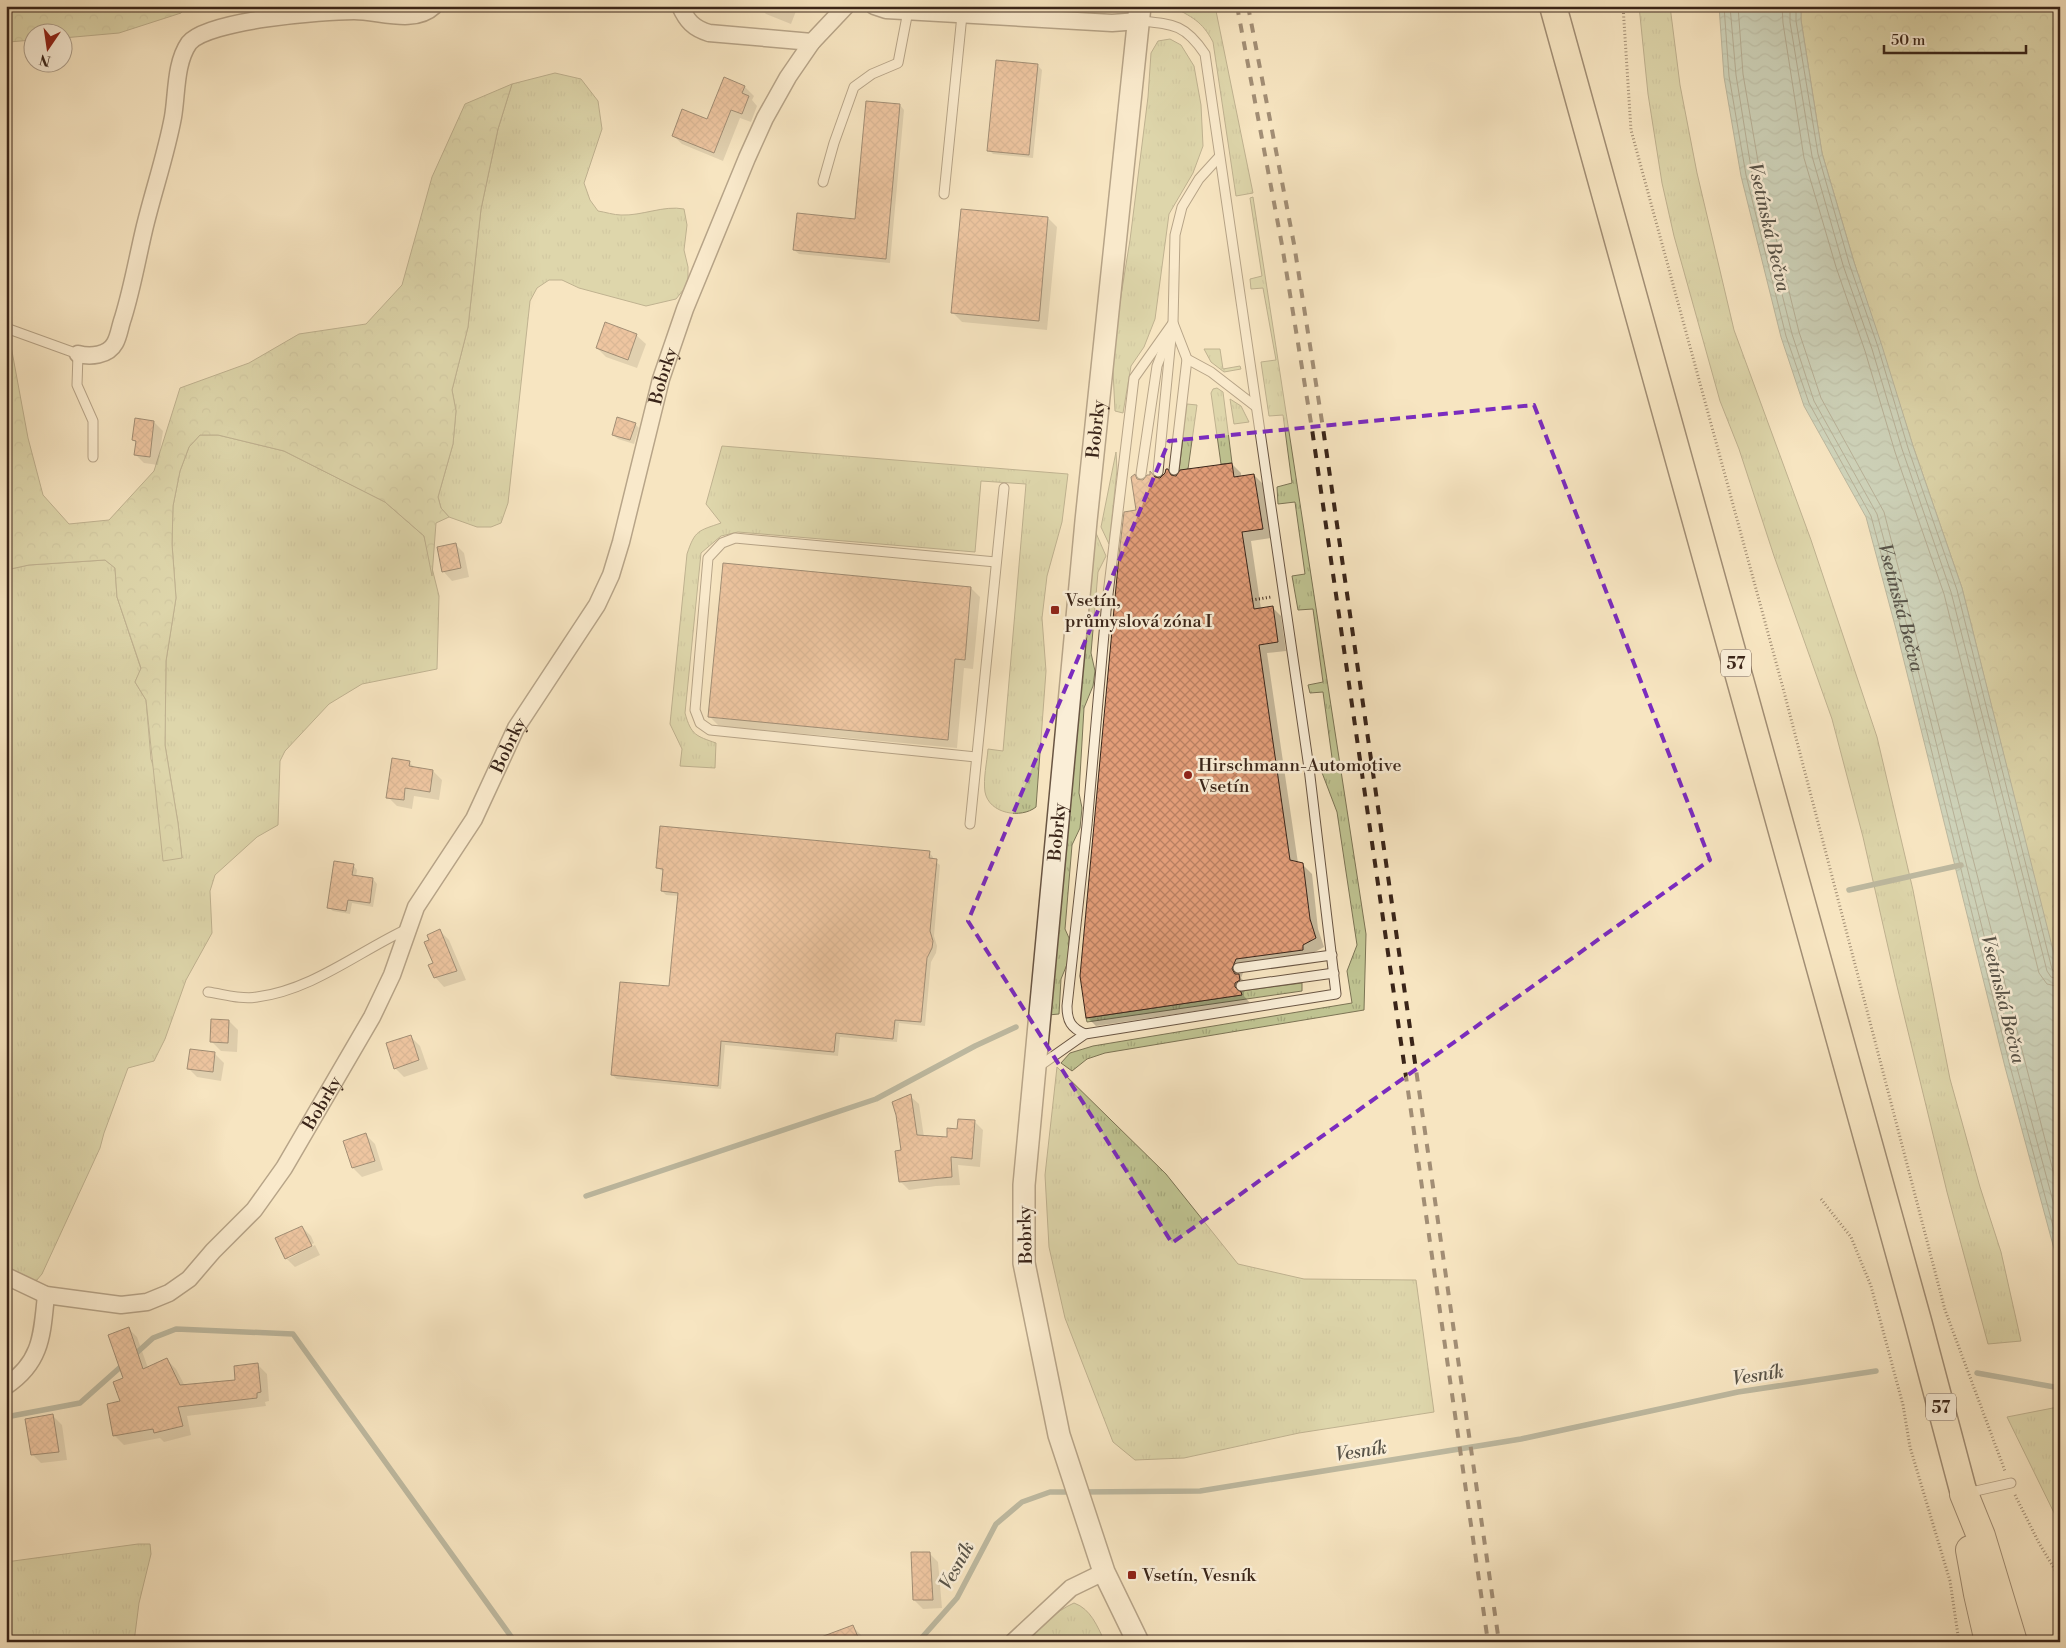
<svg xmlns="http://www.w3.org/2000/svg" width="2066" height="1648" font-family="'Libre Bodoni',serif">
  <defs>
    <pattern id="grass-tufts" width="24" height="20" patternUnits="userSpaceOnUse" patternTransform="scale(1.25)"><rect width="24" height="20" fill="#bfc391"/><path d="M3 7l-1-3M5 7V3M7 7l1-3M15 17l-1-3M17 17v-4M19 17l1-3" fill="none" stroke="#a5a77c"/></pattern>
    <pattern id="forest-crowns" width="20" height="18" patternUnits="userSpaceOnUse" patternTransform="scale(1.25)"><rect width="20" height="18" fill="#bfc391"/><path d="M2 6a3 3 0 1 1 6 0M12 15a3 3 0 1 1 6 0" fill="none" stroke="#a5a77c"/></pattern>
    <pattern id="water-waves" width="16" height="10" patternUnits="userSpaceOnUse" patternTransform="scale(1.25)"><rect width="16" height="10" fill="#9dbfb4"/><path d="M0 5q4-4 8 0t8 0" fill="none" stroke="#819b92"/></pattern>
    <pattern id="building-cross-hatch" width="8" height="8" patternUnits="userSpaceOnUse" patternTransform="scale(1.25)"><rect width="8" height="8" fill="#e29d78"/><path d="M0 0l8 8M0 8l8-8" fill="none" stroke="#b88062"/></pattern>
  </defs>
  <rect width="100%" height="100%" fill="#f7e5c1"/>
  <filter id="stains"><feTurbulence type="fractalNoise" baseFrequency=".004" numOctaves="4"/><feColorMatrix values="0 0 0 0 .2 0 0 0 0 .09 0 0 0 0 .02 0 0 0 .5 -.17"/></filter>
  <radialGradient id="worn" r=".72"><stop offset=".6" stop-color="#630" stop-opacity="0"/><stop offset="1" stop-color="#630" stop-opacity=".3"/></radialGradient>
  <g fill="url(#grass-tufts)" stroke="#7c7455">
    <path d="M 1171,6 L 1215,6 L 1253,193 L 1236,196 L 1213,42 C 1202,21 1192,17 1171,6 Z"/>
    <polygon points="1639,6 1670,6 1680,85 1697,173 1734,330 1811,540 1877,737 1913,890 1950,1079 1980,1187 2001,1252 2021,1341 1988,1344 1947,1192 1896,982 1863,837 1832,719 1774,556 1739,449 1720,401 1674,236 1662,183 1648,94"/>
    <polygon points="1170,39 1181,45 1194,66 1201,105 1203,146 1193,173 1169,214 1155,319 1144,347 1131,366 1123,413 1115,411 1112,351 1130,240 1148,97 1151,53 1158,41"/>
    <path d="M 555,73 L 581,79 L 598,101 L 602,129 L 584,183 L 590,200 L 598,211 C 605,212 614,215 621,215 C 642,216 664,205 684,209 L 687,225 L 684,250 L 688,267 L 688,284 L 676,299 L 646,306 L 579,288 L 562,280 L 549,280 L 537,288 L 530,301 L 508,503 L 501,523 L 491,527 L 477,527 L 449,517 L 441,508 L 438,497 L 453,444 L 456,411 L 452,390 L 468,327 L 481,209 L 498,129 L 512,84 Z"/>
    <polygon points="1253,197 1366,934 1364,1010 1105,1053 1087,1059 1072,1071 1061,1063 1070,1053 1093,1046 1352,1003 1347,971 1357,945 1337,812 1321,770 1333,765 1323,692 1310,693 1308,685 1323,682 1313,609 1298,610 1292,576 1305,574 1295,502 1278,504 1277,487 1292,483 1283,415 1269,416 1261,362 1276,360 1263,288 1251,289 1250,279 1262,276 1250,198"/>
    <polygon points="1204,349 1220,349 1223,369 1240,366 1241,369 1224,372 1211,362"/>
    <polygon points="1217,388 1223,392 1232,463 1221,464 1211,393 1213,389"/>
    <polygon points="1230,399 1241,406 1249,422 1234,424"/>
    <polygon points="1187,404 1197,405 1188,469 1179,471"/>
    <polygon points="200,435 218,435 284,451 385,502 424,536 439,596 437,669 362,684 329,704 285,751 280,761 278,825 257,837 215,875 210,891 212,933 186,980 165,1039 154,1061 128,1068 104,1133 100,1148 42,1274 36,1281 29,1281 6,1267 6,570 29,565 105,560 115,568 117,597 141,669 135,682 146,700 151,759 182,858 178,823 165,745 166,661 176,598 172,544 173,506 180,471 189,447"/>
    <path d="M 722,446 L 1068,474 L 1062,522 L 1047,576 L 1042,618 L 1046,671 L 1036,807 C 1021,819 989,814 985,792 C 983,779 987,762 988,749 L 1003,751 L 1026,484 L 981,481 L 975,552 L 738,532 L 721,536 L 701,553 L 685,713 C 691,735 696,736 716,743 L 715,768 L 680,766 L 682,749 L 670,724 L 687,554 C 695,530 698,531 721,523 L 706,504 Z"/>
    <polygon points="1116,452 1117,470 1109,544 1101,527"/>
    <polygon points="1096,533 1106,556 1098,572 1091,653 1095,671 1093,686 1084,708 1079,793 1082,808 1080,828 1072,845 1065,929 1069,938 1068,962 1061,979 1059,1014 1048,1015"/>
    <polygon points="1302,983 1302,991 1087,1022 1086,1018 1241,995 1241,991"/>
    <polygon points="1057,1067 1166,1174 1238,1264 1304,1279 1416,1280 1434,1412 1299,1433 1184,1458 1135,1460 1113,1442 1065,1318 1049,1247 1045,1175"/>
    <polygon points="2058,1407 2060,1413 2060,1525 2007,1417"/>
    <polygon points="138,1544 150,1544 151,1554 139,1603 134,1642 6,1642 6,1562"/>
    <path d="M 1074,1603 C 1091,1609 1097,1626 1105,1642 L 1024,1642 C 1040,1627 1054,1612 1074,1603 Z"/>
  </g>
  <g fill="url(#forest-crowns)" stroke="#7c7455">
    <polygon points="6,6 188,6 181,13 119,33 63,38 62,32 32,32 32,40 9,42 6,60"/>
    <polygon points="1801,6 2060,6 2060,981 1962,588 1913,446 1854,262 1822,153 1801,20"/>
    <polygon points="512,84 498,129 481,209 468,327 452,390 456,411 453,444 438,497 441,508 449,517 436,523 432,576 424,536 385,502 284,451 218,435 200,435 189,447 180,471 173,506 172,544 176,598 166,661 165,745 178,823 182,858 163,861 146,700 135,682 141,668 117,597 115,568 105,560 29,565 6,570 6,345 11,346 28,438 43,495 69,524 109,520 154,471 180,388 249,363 299,334 366,324 402,285 432,177 465,104"/>
  </g>
  <polygon fill="url(#water-waves)" stroke="#758176" points="1719,6 1801,6 1801,20 1822,153 1854,262 1882,346 1913,446 1962,588 2060,978 2060,1271 2005,1067 1897,633 1866,517 1804,406 1781,337 1741,176 1724,77"/>
  <g fill="#0003">
    <polygon points="764,6 798,6 791,24 766,14 762,10"/>
    <polygon points="1038,66 1042,70 1033,158 993,154 989,150"/>
    <polygon points="725,79 745,87 754,96 752,100 757,106 751,122 740,118 723,161 682,144 673,135 708,121"/>
    <polygon points="867,102 900,105 904,110 890,263 799,254 794,250 856,220"/>
    <polygon points="1048,218 1057,227 1047,330 962,322 953,313"/>
    <polygon points="636,335 646,344 637,368 606,357 597,348"/>
    <polygon points="154,422 163,431 158,465 144,463 135,454 137,443 133,440"/>
    <polygon points="635,424 639,428 634,444 618,439 613,435"/>
    <polygon points="1232,464 1241,473 1241,477 1254,475 1263,484 1271,538 1251,541 1261,609 1272,607 1281,616 1286,651 1267,653 1298,863 1302,864 1312,874 1318,929 1324,947 1311,954 1245,968 1241,978 1247,984 1248,989 1244,992 1244,996 1250,1003 1096,1026 1087,1017 1137,511 1135,476 1140,481 1174,478"/>
    <polygon points="455,544 464,553 469,577 452,581 443,571"/>
    <polygon points="971,588 980,597 973,669 964,668 957,748 719,726 710,717"/>
    <polygon points="409,762 415,768 433,771 442,780 439,800 414,796 412,809 397,806 388,797"/>
    <polygon points="929,852 933,857 933,860 940,865 934,936 937,946 936,953 931,962 925,1026 899,1023 897,1042 840,1037 838,1056 725,1045 721,1089 617,1079 612,1075 670,988 679,896 666,895 662,891 664,872 657,868"/>
    <polygon points="353,865 357,870 356,877 373,879 377,884 373,907 352,903 350,914 333,911 328,907"/>
    <polygon points="440,931 449,940 466,980 444,987 435,977 430,940"/>
    <polygon points="229,1021 238,1030 237,1052 221,1051 212,1042"/>
    <polygon points="411,1037 420,1046 428,1069 404,1077 395,1068"/>
    <polygon points="191,1050 215,1054 224,1063 221,1081 197,1077 188,1068"/>
    <polygon points="910,1096 919,1104 924,1137 948,1138 974,1121 983,1130 980,1167 958,1165 960,1185 936,1186 909,1190 900,1181"/>
    <polygon points="366,1135 375,1144 383,1170 362,1177 353,1168 344,1142"/>
    <polygon points="302,1227 311,1236 314,1243 288,1256 288,1259 315,1245 320,1255 295,1267 286,1258"/>
    <polygon points="128,1328 137,1337 148,1368 167,1360 176,1369 185,1386 237,1381 258,1365 267,1374 269,1401 265,1402 266,1406 187,1416 191,1435 164,1442 160,1438 124,1445 114,1435 122,1402"/>
    <polygon points="53,1416 62,1425 67,1460 41,1463 32,1454"/>
    <polygon points="929,1553 938,1562 942,1608 923,1609 914,1600"/>
    <polygon points="853,1627 862,1636 864,1642 833,1642"/>
  </g>
  <g fill="none" stroke-linecap="round" stroke-linejoin="round">
    <g stroke="#6c7266" stroke-width="1">
      <polyline points="1724,6 1729,76 1746,175 1786,336 1809,403 1871,516 1902,632 2010,1066 2060,1252"/>
      <path id="s1" d="M 1730,6 L 1736,75 L 1752,174 L 1792,334 L 1814,401 L 1877,514 L 1908,630 L 2016,1064 L 2060,1227"/>
      <polyline points="1738,6 1743,74 1760,173 1799,332 1821,398 1884,512 2060,1198"/>
      <polyline points="1782,6 1783,23 1804,158 1836,267 1865,351 1895,452 1944,594 2039,973 2047,984 2060,987"/>
      <polyline points="1790,6 1790,22 1812,156 1843,265 1872,349 1902,449 1951,592 2047,971 2051,977 2060,980"/>
      <polyline points="1796,6 1796,21 1818,154 1849,263 1878,347 1908,448 1957,590 2052,969 2055,973 2060,973"/>
    </g>
    <g stroke="#758176" stroke-width="5.5">
      <polyline points="1849,890 1961,865"/>
      <polyline points="586,1196 876,1099 975,1046 1016,1027"/>
      <polyline points="132,1357 153,1338 176,1329 293,1334 515,1642"/>
      <polyline points="1977,1373 2060,1388"/>
      <polyline points="6,1417 80,1403 125,1363"/>
      <polyline points="1081,1492 1200,1491 1521,1439 1738,1392 1876,1371"/>
      <polyline points="918,1642 957,1598 996,1524 1022,1502 1050,1492 1072,1492"/>
    </g>
  </g>
  <g fill="url(#building-cross-hatch)" stroke="#3a2519">
    <polygon points="996,60 1038,64 1029,155 987,151"/>
    <polygon points="724,77 745,86 742,93 749,96 742,114 731,110 714,153 672,136 682,109 707,119"/>
    <polygon points="866,101 900,104 886,259 793,250 797,213 855,219"/>
    <polygon points="961,209 1048,217 1039,321 951,313"/>
    <polygon points="605,322 637,334 628,360 596,348"/>
    <polygon points="617,417 636,423 630,440 612,435"/>
    <polygon points="135,418 154,421 150,457 134,455 136,441 132,440"/>
    <polygon points="1232,463 1234,477 1254,474 1263,529 1242,532 1254,609 1273,606 1278,642 1259,645 1290,860 1303,863 1310,919 1316,938 1303,945 1303,950 1236,959 1232,969 1235,974 1239,974 1240,980 1235,983 1235,987 1241,992 1242,995 1086,1018 1080,976 1119,555 1124,512 1136,510 1131,477 1135,474 1137,479 1143,480 1147,475 1150,475 1150,471 1155,477 1160,478 1165,473 1166,469 1168,469 1171,475 1176,476 1180,470"/>
    <polygon points="456,543 461,568 442,572 437,547"/>
    <polygon points="723,563 971,587 965,660 955,659 948,740 708,717"/>
    <polygon points="392,758 410,761 409,766 433,770 430,792 405,788 404,800 386,798"/>
    <polygon points="660,826 930,851 929,858 937,859 930,931 933,941 932,948 927,958 921,1022 895,1020 893,1039 836,1033 834,1052 721,1041 718,1086 611,1075 620,982 669,986 678,893 661,891 663,869 656,868"/>
    <polygon points="334,861 354,864 352,875 373,878 370,903 348,900 346,911 327,908"/>
    <polygon points="440,929 457,971 434,978 428,965 433,963 424,942 429,940 427,935"/>
    <polygon points="211,1019 229,1020 228,1043 210,1042"/>
    <polygon points="411,1035 419,1060 394,1069 386,1043"/>
    <polygon points="190,1049 215,1052 213,1072 187,1069"/>
    <polygon points="911,1094 917,1135 947,1137 947,1128 957,1129 958,1119 975,1120 972,1159 951,1157 952,1177 899,1182 895,1151 901,1150 896,1115 892,1102"/>
    <polygon points="366,1133 375,1161 352,1168 343,1141"/>
    <polygon points="302,1226 312,1246 285,1259 275,1238"/>
    <polygon points="129,1327 143,1369 167,1358 180,1385 235,1380 234,1366 258,1363 261,1392 257,1393 257,1398 178,1407 183,1426 154,1433 153,1429 113,1436 107,1404 120,1401 113,1382 123,1378 108,1335"/>
    <polygon points="53,1414 59,1452 31,1455 25,1419"/>
    <polygon points="911,1552 930,1552 933,1600 913,1600"/>
    <polygon points="853,1625 860,1642 814,1642 813,1640"/>
  </g>
  <g fill="none" stroke-linecap="round" stroke-linejoin="round">
    <defs>
      <g id="service">
        <polyline points="1219,157 1199,179 1182,207 1175,235 1173,323 1187,359 1211,372 1255,406"/>
        <polyline points="823,182 834,143 854,87 872,74 898,63 908,11"/>
        <polyline points="944,194 962,15"/>
        <polyline points="6,328 78,354 77,385 93,421 93,457"/>
        <polyline points="1174,470 1187,359"/>
        <polyline points="1158,472 1171,338"/>
        <polyline points="1141,474 1157,366 1169,335"/>
        <polyline points="976,757 710,730 700,723 695,710 708,558 722,543 735,538 996,562"/>
        <polyline points="970,824 1004,488"/>
        <polyline points="1238,968 1332,955"/>
        <polyline points="1241,986 1334,973"/>
        <path d="M 208,992 C 223,994 242,1000 257,997 C 312,990 358,952 407,929"/>
        <path d="M 1085,1034 C 1071,1028 1067,1021 1067,1006 L 1087,825 L 1106,611 L 1134,378 L 1173,323"/>
        <path d="M 1038,1067 L 1085,1034 L 1336,994 L 1309,768 L 1205,54 C 1185,24 1173,24 1139,21"/>
        <polyline points="1967,1493 2011,1483"/>
      </g>
      <g id="minor">
        <path d="M 680,6 C 687,21 693,28 709,33 L 812,42"/>
        <polyline points="874,6 886,10 1112,23 1139,21"/>
        <path d="M 78,354 C 90,357 108,356 115,343 C 119,336 120,326 123,318 C 132,289 137,260 144,230 C 153,192 166,155 173,117 C 177,94 175,63 189,43 C 207,20 324,11 354,11 C 379,11 414,25 434,6"/>
        <path id="s2" d="M 6,1276 L 46,1295 L 121,1305 L 147,1302 L 169,1293 L 189,1279 L 213,1251 L 254,1210 L 284,1168 L 372,1017 L 392,975 L 416,907 L 474,819 L 516,728 L 597,605 L 611,575 L 621,542 L 661,379 L 685,309 L 747,158 L 765,118 L 788,77 L 812,42 L 846,6"/>
        <path d="M 6,1386 C 42,1362 42,1334 46,1295"/>
        <polyline points="1013,1642 1071,1588 1104,1572"/>
      </g>
      <g id="tertiary">
        <path id="s3" d="M 1138,1642 L 1104,1572 L 1059,1435 L 1024,1263 L 1024,1185 L 1086,521 L 1140,6"/>
      </g>
      <polyline id="primary" points="1553,6 1918,1321 1964,1494"/>
      <g id="trunk">
        <polyline points="1964,1494 1981,1536 2013,1642"/>
        <polyline points="1970,1550 1978,1594 1989,1642"/>
      </g>
    </defs>
    <use href="#service" stroke="#695543" stroke-width="11"/>
    <use href="#minor" stroke="#695543" stroke-width="19"/>
    <use href="#tertiary" stroke="#695543" stroke-width="24"/>
    <use href="#primary" stroke="#3a2519" stroke-width="29"/>
    <use href="#trunk" stroke="#3a2519" stroke-width="30"/>
    <g stroke="#3a2519" stroke-width="3" stroke-dasharray="1 2.5" stroke-linecap="butt">
      <polyline points="1623,6 1631,130 1783,688 1945,1310 2005,1471"/>
      <polyline points="1252,600 1271,597"/>
      <polyline points="1821,1199 1851,1237 1871,1286 1903,1405 1910,1447 1950,1581 1959,1642"/>
      <polyline points="2015,1495 2039,1543 2060,1578"/>
    </g>
    <use href="#service" stroke="#faeed7" stroke-width="9"/>
    <use href="#minor" stroke="#faeed7" stroke-width="16"/>
    <use href="#tertiary" stroke="#faeed7" stroke-width="21"/>
    <use href="#primary" stroke="#f7e5c1" stroke-width="26"/>
    <use href="#trunk" stroke="#f7e5c1" stroke-width="28"/>
    <g stroke="#3a2519" stroke-width="4" stroke-dasharray="9 9" stroke-linecap="butt">
      <polyline points="1237,6 1282,245 1312,429 1488,1642"/>
      <polyline points="1248,6 1294,244 1323,428 1499,1642"/>
    </g>
  </g>
  <path d="M0 0H2066V1648H0ZM 1534,405 L 1710,860 L 1172,1243 L 968,921 L 1169,441 Z" fill="#f7e5c1" fill-opacity=".55" fill-rule="evenodd"/>
  <path fill="none" stroke="#7b2cbf" stroke-width="4" stroke-dasharray="10 6" stroke-linejoin="round" d="M 1534,405 L 1710,860 L 1172,1243 L 968,921 L 1169,441 Z"/>
  <g fill="#8f2418" stroke="#faeed7" stroke-width="2">
    <rect x="1050" y="605" width="10" height="10" rx="2.5"/>
    <circle cx="1188" cy="775" r="5"/>
    <rect x="1127" y="1570" width="10" height="10" rx="2.5"/>
  </g>
  <g text-anchor="middle" stroke-width="5" stroke-linejoin="round" paint-order="stroke">
    <g fill="#faeed7" stroke="#746152" stroke-width="1">
      <rect x="1721" y="649.5" width="30" height="27" rx="4"/>
      <rect x="1926" y="1393.5" width="30" height="27" rx="4"/>
    </g>
    <g font-size="16" font-weight="bold" fill="#3a2519">
      <text x="1736" y="669">57</text>
      <text x="1941" y="1413">57</text>
    </g>
    <g font-size="18" fill="#3a2519" stroke="#faeed7">
      <text dy="6" stroke="none"><textPath href="#s2" startOffset="1226">Bobrky</textPath></text>
      <text dy="6" stroke="none"><textPath href="#s3" startOffset="1235">Bobrky</textPath></text>
      <text dy="6" stroke="none"><textPath href="#s2" startOffset="821">Bobrky</textPath></text>
      <text dy="6" stroke="none"><textPath href="#s3" startOffset="830">Bobrky</textPath></text>
      <text dy="6" stroke="none"><textPath href="#s2" startOffset="416">Bobrky</textPath></text>
      <text transform="translate(1025 1235) rotate(-92)" y="6">Bobrky</text>
    </g>
    <g font-size="18" fill="#3a2519" stroke="#faeed7" text-anchor="start">
      <text x="1065" y="606">Vsetín,<tspan x="1065" dy="21">průmyslová zóna I</tspan></text>
      <text x="1198" y="771">Hirschmann-Automotive<tspan x="1198" dy="21">Vsetín</tspan></text>
      <text x="1142" y="1581">Vsetín, Vesník</text>
    </g>
    <g font-size="19" font-style="italic" fill="#585348" stroke="#faeed7">
      <text transform="translate(1770 227) rotate(77)" y="7">Vsetínská Bečva</text>
      <text dy="7" stroke="none"><textPath href="#s1" startOffset="631">Vsetínská Bečva</textPath></text>
      <text transform="translate(2004 999) rotate(76)" y="7">Vsetínská Bečva</text>
      <text transform="translate(1758 1374) rotate(-9)" y="7">Vesník</text>
      <text transform="translate(1361 1450) rotate(-9)" y="7">Vesník</text>
      <text transform="translate(956 1565) rotate(-61)" y="7">Vesník</text>
    </g>
  </g>
  <rect width="2066" height="1648" fill="none" stroke="#f7e5c1" stroke-width="25"/>
  <rect x="8" y="8" width="2051" height="1633" fill="none" stroke="#3a2519" stroke-width="2.5"/>
  <rect x="12" y="12" width="2041" height="1623" fill="none" stroke="#3a2519"/>
  <g transform="translate(48 48) rotate(193)"><circle r="24" fill="#faeed7" stroke="#ad9e8b"/>
  <path d="M0-4L9 19L0 12L-9 19Z" fill="#8f2418"/>
  <text y="-8" font-size="14" font-weight="bold" text-anchor="middle" fill="#3a2519">N</text>
  </g>
  <path d="M1884 45v8h142v-8" fill="none" stroke="#3a2519" stroke-width="2.5"/>
  <text x="1891" y="45" font-size="15" fill="#3a2519" stroke="#faeed7" stroke-width="4" paint-order="stroke">50 m</text>
  <rect width="100%" height="100%" filter="url(#stains)"/>
  <rect width="100%" height="100%" fill="url(#worn)"/>
</svg>
